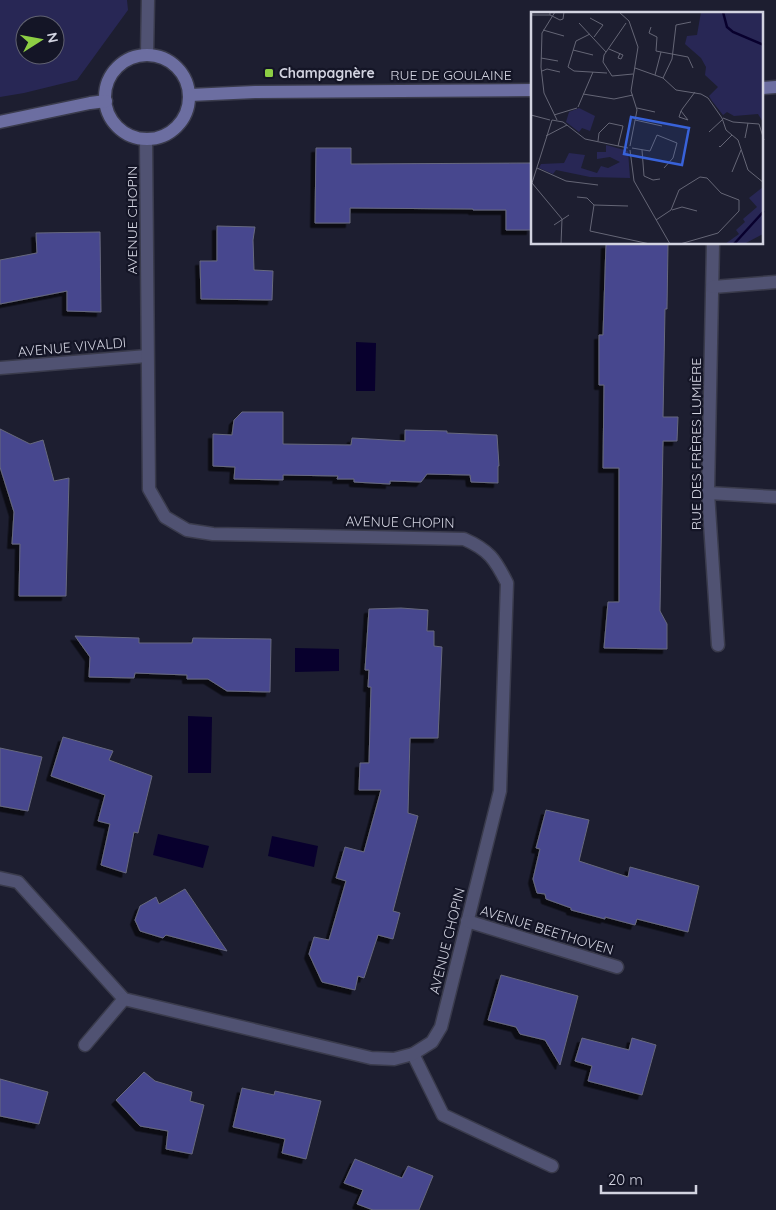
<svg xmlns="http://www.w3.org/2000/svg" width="776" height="1210" font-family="Quicksand,sans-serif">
  <defs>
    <filter id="shadow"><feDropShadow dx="-4.5" dy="4.5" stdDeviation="0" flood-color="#0009"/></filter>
  </defs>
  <rect width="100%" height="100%" fill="#1d1e30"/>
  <path fill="#282755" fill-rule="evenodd" d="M 0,0 L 127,0 L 128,10 L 77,80 L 24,93 L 0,97 ZM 25,25 L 55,25 L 55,55 L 25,55 Z"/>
  <g fill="#08002d">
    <polygon points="356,342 376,343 375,391 356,391"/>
    <polygon points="295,648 339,649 339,671 295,672"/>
    <polygon points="188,716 212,717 211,773 188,773"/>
    <polygon points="158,834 209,846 203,868 153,855"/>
    <polygon points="272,836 318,846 314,867 268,856"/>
  </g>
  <g fill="#47468e" stroke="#67697e" filter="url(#shadow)">
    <polygon points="316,148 351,148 351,164 532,163 531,230 506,230 506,210 473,210 473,209 350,208 350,223 315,223"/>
    <polygon points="217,226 255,227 253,240 254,270 273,271 272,300 201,299 200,261 217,261"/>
    <polygon points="100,232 101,312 67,311 67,291 0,304 0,260 37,253 36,233"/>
    <polygon points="606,244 668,244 667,309 665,309 663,417 678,417 677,441 663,441 660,611 667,624 667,649 604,648 608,602 619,602 619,468 603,468 604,385 599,385 599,335 603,335"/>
    <polygon points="242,412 283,412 283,444 351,445 352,438 405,441 405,430 447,431 447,433 497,435 499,466 498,466 498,483 471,482 470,475 427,474 421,482 390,481 390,484 354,482 354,479 337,479 338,476 283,475 283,480 234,479 235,467 213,466 213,434 232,435 234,420"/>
    <polygon points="0,429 30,444 43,440 54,481 69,478 66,596 19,596 20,544 12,544 14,512 0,467"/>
    <polygon points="401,608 428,610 427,631 434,631 434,646 442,647 438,738 410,738 408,813 418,816 393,911 400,913 393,939 378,935 364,978 358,976 355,990 322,982 309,954 314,937 329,940 346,881 336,878 345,847 364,852 381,790 359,790 360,763 369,763 371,687 368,687 369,670 365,670 369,609"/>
    <polygon points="75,636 139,638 139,643 192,643 193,638 271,639 270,692 227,691 208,679 187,679 187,675 135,673 134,678 89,677 90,657"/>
    <polygon points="63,737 113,751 109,760 152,776 138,833 134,832 126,873 101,865 110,824 98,821 105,795 51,776"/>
    <polygon points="0,748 42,757 28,811 0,806"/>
    <polygon points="546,810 589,820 579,861 628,877 630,867 699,886 688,932 637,919 635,925 605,917 605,919 571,910 571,908 546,899 545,894 537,893 533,879 540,849 536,848"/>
    <polygon points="185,889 227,951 166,935 163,938 140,931 135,920 140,906 156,897 159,904"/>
    <polygon points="501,975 578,996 560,1065 545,1040 520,1034 516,1027 488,1020"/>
    <polygon points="582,1038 629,1050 632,1038 656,1045 642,1095 588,1081 592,1066 575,1061"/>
    <polygon points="144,1072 155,1081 192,1092 190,1101 204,1105 192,1154 166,1149 168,1131 140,1126 116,1100"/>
    <polygon points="0,1079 48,1092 39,1124 0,1116"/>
    <polygon points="242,1088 274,1095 275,1091 321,1101 306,1159 282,1153 285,1139 233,1127"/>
    <polygon points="355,1159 402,1178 408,1166 433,1176 419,1210 373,1210 357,1204 363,1190 344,1183"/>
  </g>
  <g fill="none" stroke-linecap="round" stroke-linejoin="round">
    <defs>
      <polyline id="lane" points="413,1054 443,1115 552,1166"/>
      <g id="street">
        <polyline points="147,54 148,0"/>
        <polyline points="713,244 708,493 718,645"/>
        <polyline points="713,287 776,282"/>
        <polyline points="0,368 147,356"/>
        <polyline points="708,493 776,497"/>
        <path d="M 0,878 L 18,882 L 124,999 L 371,1058 L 394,1059 L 413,1054 L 432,1042 L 441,1027 L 500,791 L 507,583 C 495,559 489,550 464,539 L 213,534 L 187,530 L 165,517 L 149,489 L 146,139"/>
        <polyline points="467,921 617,967"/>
        <polyline points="85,1045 124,999"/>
      </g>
      <g id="secondary">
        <circle cx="147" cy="97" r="42"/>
        <polyline points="762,88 776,87"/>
        <polyline points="190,95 255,92 532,90"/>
        <polyline points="0,122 90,103 106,101"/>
      </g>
    </defs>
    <use href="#lane" stroke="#3a3b4c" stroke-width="15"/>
    <use href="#street" stroke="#3a3b4c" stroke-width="15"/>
    <use href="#secondary" stroke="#3a3b4c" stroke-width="15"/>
    <use href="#lane" stroke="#505272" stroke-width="12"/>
    <use href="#street" stroke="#505272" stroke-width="12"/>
    <use href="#secondary" stroke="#6c6ea1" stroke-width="12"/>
  </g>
  <rect fill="#8dce44" stroke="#141526" stroke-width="2" x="264" y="68" width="10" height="10" rx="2.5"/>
  <g text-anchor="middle" stroke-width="4.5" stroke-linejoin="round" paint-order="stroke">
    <g font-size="14" font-weight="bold" fill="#d2d3e0" stroke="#141526" text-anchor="start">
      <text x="279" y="78">Champagnère</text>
    </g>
    <g font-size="14" fill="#d2d3e0" stroke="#141526">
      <text x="451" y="80">RUE DE GOULAINE</text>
      <text transform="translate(132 220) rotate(-90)" y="5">AVENUE CHOPIN</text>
      <text transform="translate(72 347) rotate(-5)" y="5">AVENUE VIVALDI</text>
      <text transform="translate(696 444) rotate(-90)" y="5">RUE DES FRÈRES LUMIÈRE</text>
      <text transform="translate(400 522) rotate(1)" y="5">AVENUE CHOPIN</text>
      <text transform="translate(547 930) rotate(17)" y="5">AVENUE BEETHOVEN</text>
      <text transform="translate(447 941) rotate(-76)" y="5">AVENUE CHOPIN</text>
    </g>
  </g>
  <g transform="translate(531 12)">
    <rect width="232" height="232" fill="#1d1e30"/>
    <path d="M 170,0 L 232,0 L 232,110 L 227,102 L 203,104 L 196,100 L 192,103 L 181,89 L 178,84 L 187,75 L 174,63 L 175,55 L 170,46 L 154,32 L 156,24 L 166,23 ZM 48,96 L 64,104 L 59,119 L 51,116 L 48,120 L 35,110 L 38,100 ZM 75,133 L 97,139 L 99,166 L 59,165 L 25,158 L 22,162 L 8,156 L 10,152 L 33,151 L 38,141 L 54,143 L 50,156 L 66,161 L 70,154 L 77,156 L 89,150 L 79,145 L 66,147 L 66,140 L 75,140 ZM 232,175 L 232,222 L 213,232 L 194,232 L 208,222 L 205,218 L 214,210 L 212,207 L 226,195 L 218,186 Z" fill="#282755"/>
    <path fill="none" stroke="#08002d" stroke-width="2.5" d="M 192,0 L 196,15 L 202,20 L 233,33M 203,232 L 233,199"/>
    <path fill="none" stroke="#656676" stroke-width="1" d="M 19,0 L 19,3 L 29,8 L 32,7 L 33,0M 24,0 L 11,21 L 10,55 L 13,81 L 26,108M 88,0 L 98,9 L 107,35 L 100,79 L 106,98 L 99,134M 0,3 L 19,3M 59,6 L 72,13 L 63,25M 48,11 L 75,40M 95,11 L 73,43 L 72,50 L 81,64 L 102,62M 120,15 L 118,21 L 126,25 L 125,39 L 157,45 L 162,56M 12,18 L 33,24M 59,22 L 45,29 L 37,55 L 43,59 L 76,61M 78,37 L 92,43 L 90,47 L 87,46 L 89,41M 42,38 L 62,43M 10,46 L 27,49M 104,56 L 132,66 L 145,78 L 170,82 L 177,86 L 191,106 L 195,118 L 207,128 L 217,158 L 233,171M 11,59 L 16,57 L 29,60M 124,63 L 130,40M 132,66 L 141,47 L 145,13 L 160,10M 52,82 L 83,87 L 102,83M 47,95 L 62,60M 106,96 L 124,100M 150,99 L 157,108 L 148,105 L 150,99 L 152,96 L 164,80M 0,103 L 19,108M 23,103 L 46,96M 192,106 L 202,110 L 228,112 L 233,128M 104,108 L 131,114M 178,120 L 191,108M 15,124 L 36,113M 214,126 L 217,111M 67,129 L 68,121 L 78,111 L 92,114 L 87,134M 188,134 L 189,135 L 201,123M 101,136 L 119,139 L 126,123 L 146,131 L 142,146 L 133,156M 99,138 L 103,169 L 139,232M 111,138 L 113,164 L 122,168 L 129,167M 6,156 L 35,169 L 67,173M 201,160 L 210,138M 1,171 L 21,108 L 32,110 L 54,127 L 97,136M 1,171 L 31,207 L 30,232M 46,185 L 56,186 L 63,193M 97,194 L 63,193 L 59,219 L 119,232M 141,198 L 151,195 L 166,199M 125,208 L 140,198 L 148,178 L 169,165 L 176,166 L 190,181 L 208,188 L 208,199 L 187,221 L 149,232M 23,213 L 38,203"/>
    <path fill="#3862d9" fill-opacity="0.15" stroke="#3862d9" stroke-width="2.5" d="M 100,105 L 158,116 L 151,153 L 93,142 Z"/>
    <rect width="232" height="232" fill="none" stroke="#d2d3e0" stroke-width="2.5"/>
  </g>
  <g transform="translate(40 40) rotate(79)"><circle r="24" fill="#141526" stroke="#606170"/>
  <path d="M0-4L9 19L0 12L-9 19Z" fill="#8dce44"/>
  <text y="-8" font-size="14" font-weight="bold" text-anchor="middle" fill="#d2d3e0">N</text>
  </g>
  <path d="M601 1185v8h95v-8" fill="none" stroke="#d2d3e0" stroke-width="2.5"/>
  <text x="608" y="1185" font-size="15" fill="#d2d3e0" stroke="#141526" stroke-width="4" paint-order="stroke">20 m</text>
</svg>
